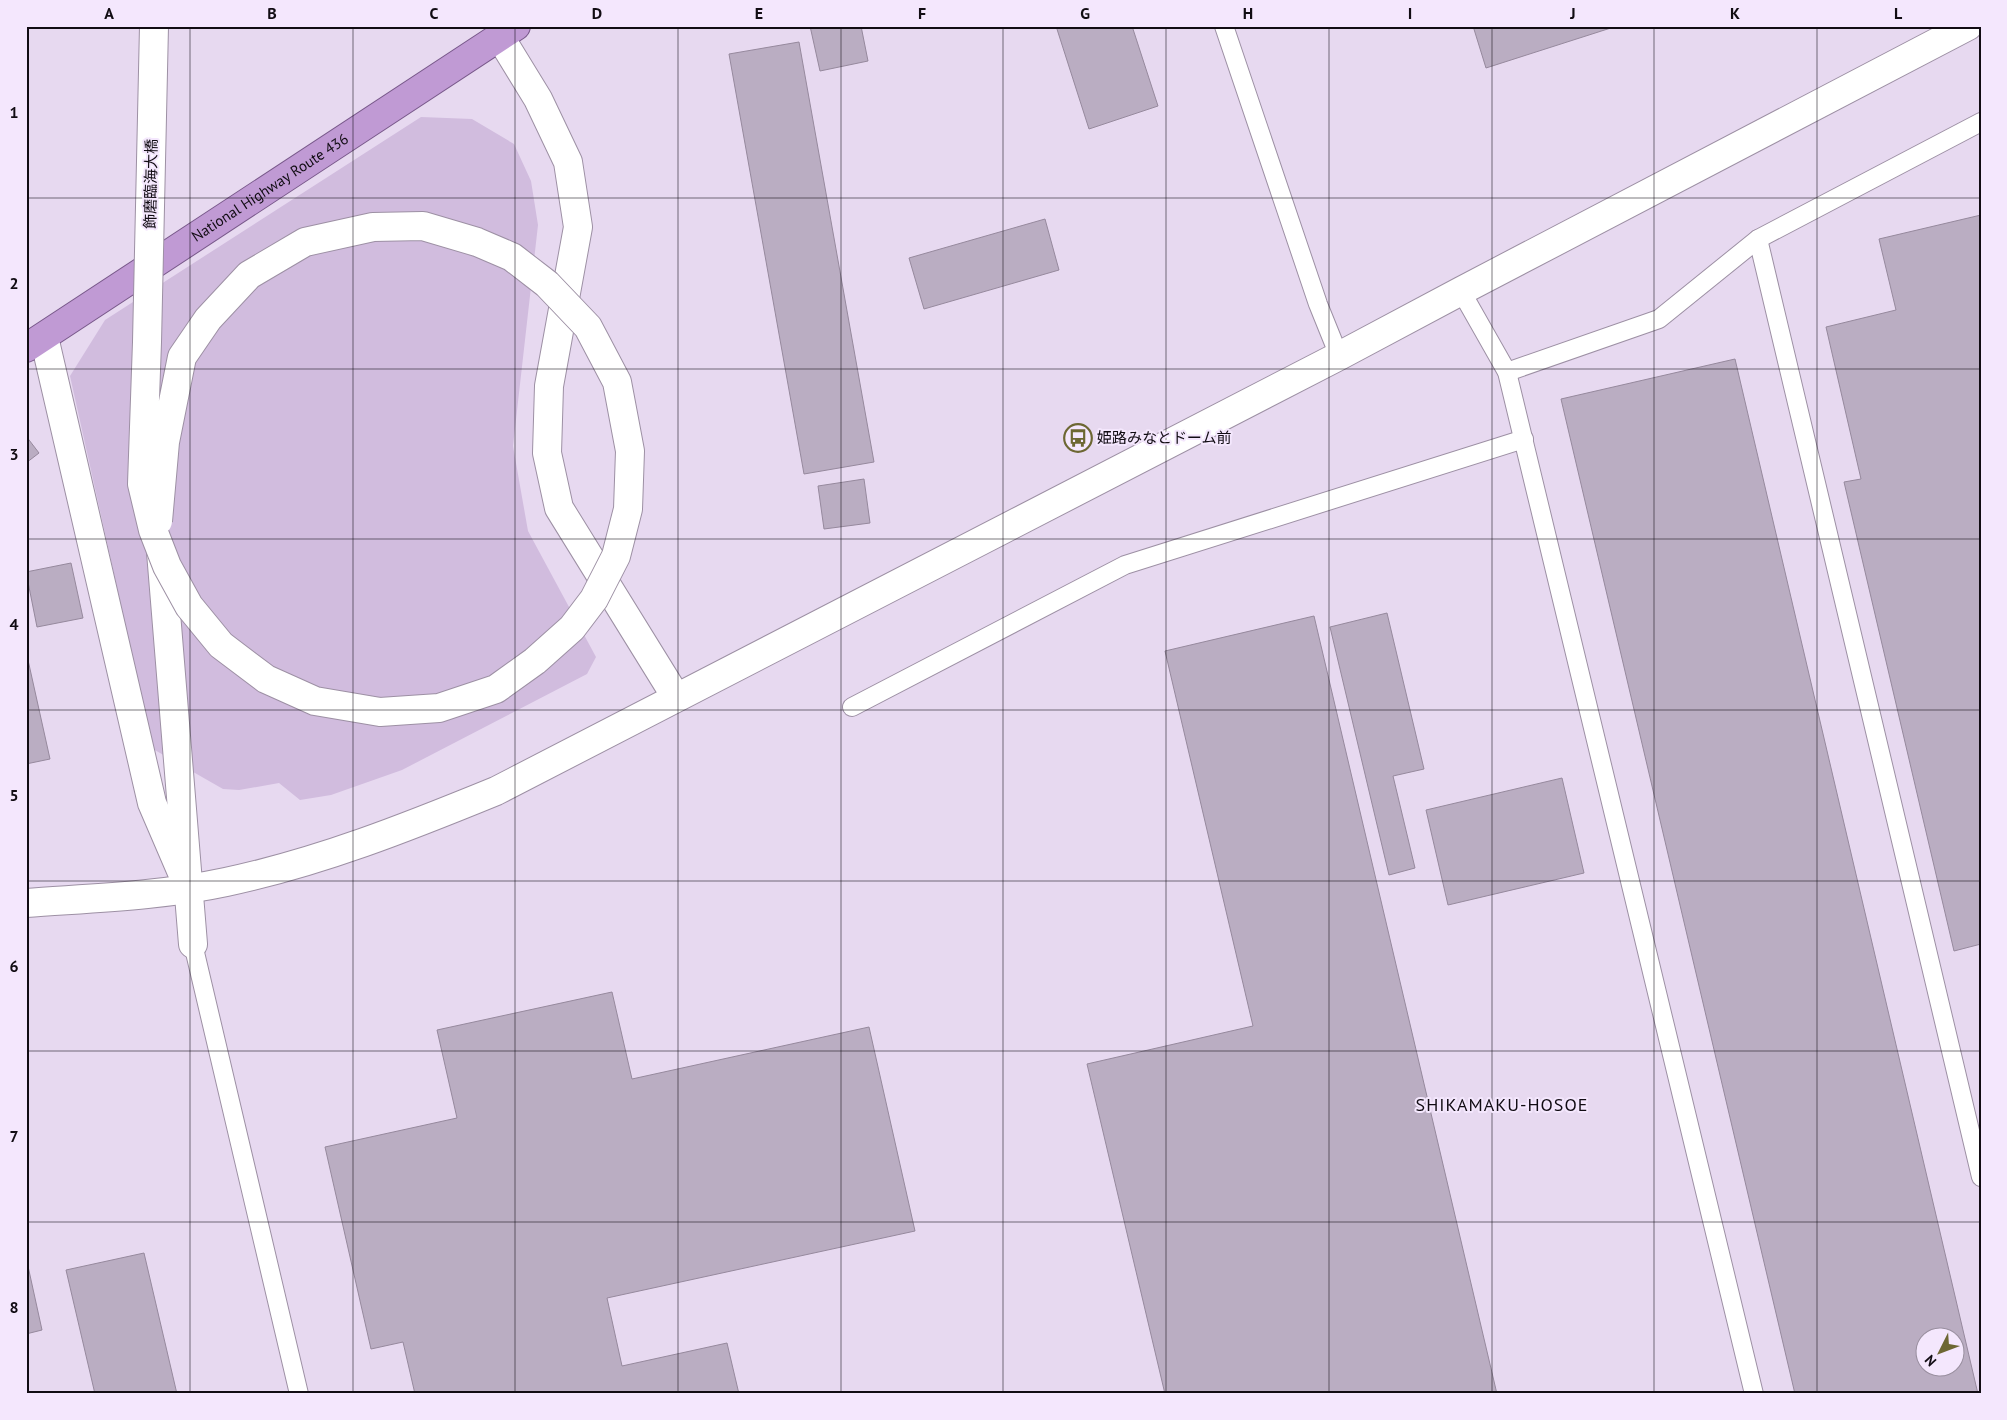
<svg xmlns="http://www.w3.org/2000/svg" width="2007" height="1420" font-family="'PT Sans','Noto Sans JP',sans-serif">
  <rect width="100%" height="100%" fill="#e7d9f0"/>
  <polygon fill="#d1bcde" points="421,117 472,119 514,144 531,181 538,225 513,446 528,531 596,657 587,674 402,770 331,795 300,800 279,783 239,790 223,789 153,749 70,376 105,320"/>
  <g fill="#baadc2" stroke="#96899d" fill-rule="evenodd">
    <polygon points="810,26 861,26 868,61 820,71"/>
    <polygon points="1056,26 1132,26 1158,106 1089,129"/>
    <polygon points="1473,26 1617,26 1486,68"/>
    <polygon points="799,42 874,462 804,474 729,54"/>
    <polygon points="1981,215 1981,944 1954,951 1844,482 1861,479 1826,327 1896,310 1879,239"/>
    <polygon points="1045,219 1059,270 924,309 909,258"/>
    <path d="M 1735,359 L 1978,1394 L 1795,1394 L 1561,399 ZM 1924,1338 L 1954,1338 L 1954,1368 L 1924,1368 Z"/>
    <polygon points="26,436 39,453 26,463"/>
    <polygon points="864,479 870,523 824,529 818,486"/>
    <polygon points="71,563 83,618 37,627 26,572"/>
    <polygon points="1387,613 1424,769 1393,776 1415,868 1389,875 1330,627"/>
    <polygon points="1314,616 1497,1394 1165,1394 1087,1064 1253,1026 1165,651"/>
    <polygon points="26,651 50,759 26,764"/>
    <polygon points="1562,778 1584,873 1448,905 1426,810"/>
    <polygon points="612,992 632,1079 869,1027 915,1231 607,1298 622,1366 727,1343 739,1394 415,1394 403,1342 371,1349 325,1147 457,1118 437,1030"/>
    <polygon points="144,1253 177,1394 95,1394 66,1270"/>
    <polygon points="26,1257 42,1330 26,1334"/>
  </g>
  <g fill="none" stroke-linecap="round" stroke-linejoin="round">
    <defs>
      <g id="service">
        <polyline points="1224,26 1318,304 1339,356"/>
        <polyline points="1758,239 1981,1177"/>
        <polyline points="1461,291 1507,372 1754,1394"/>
        <polyline points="1507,372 1659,319 1758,239 1981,122"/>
        <polyline points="852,707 1125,565 1524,439"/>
        <polyline points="193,944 299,1394"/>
      </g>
      <polyline id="minor" points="44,337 152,803 186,882"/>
      <g id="tertiary">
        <polyline points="500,37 538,99 568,162 578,227 549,386 547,453 559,508 676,697"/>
        <polyline points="161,552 193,944"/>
        <path d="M 26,903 C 93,898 161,896 226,882 C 320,862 408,827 496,791 L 1339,356 L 1461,291 L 1968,26"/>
      </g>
      <g id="trunk">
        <path id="s1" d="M 26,348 L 516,26"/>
      </g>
    </defs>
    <use href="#service" stroke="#9d90a4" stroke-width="20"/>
    <use href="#minor" stroke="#9d90a4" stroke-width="30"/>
    <use href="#tertiary" stroke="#9d90a4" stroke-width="30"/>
    <use href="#trunk" stroke="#78588a" stroke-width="30"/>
    <use href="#service" stroke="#fff" stroke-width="18"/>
    <use href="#minor" stroke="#fff" stroke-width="28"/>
    <use href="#tertiary" stroke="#fff" stroke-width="28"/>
    <use href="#trunk" stroke="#c09ad4" stroke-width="28"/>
    <defs>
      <polyline id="tertiary-bridge" points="154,26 147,342 142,484 153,530 167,566 189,606 221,645 266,679 315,701 380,712 439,708 496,689 535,661 572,628 594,599 616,556 628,509 630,451 617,382 588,327 547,284 512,257 477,242 423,226 373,227 305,242 249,275 208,319 182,357 165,442 158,521"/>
    </defs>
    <use href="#tertiary-bridge" stroke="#9d90a4" stroke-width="30" stroke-linecap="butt"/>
    <use href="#tertiary-bridge" stroke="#fff" stroke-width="28"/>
  </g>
  <path fill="none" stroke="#110c13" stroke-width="1" stroke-opacity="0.55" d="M 190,26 L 190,1394M 353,26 L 353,1394M 515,26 L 515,1394M 678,26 L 678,1394M 841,26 L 841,1394M 1003,26 L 1003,1394M 1166,26 L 1166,1394M 1329,26 L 1329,1394M 1492,26 L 1492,1394M 1654,26 L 1654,1394M 1817,26 L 1817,1394M 26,198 L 1981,198M 26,369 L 1981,369M 26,539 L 1981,539M 26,710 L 1981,710M 26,881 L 1981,881M 26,1051 L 1981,1051M 26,1222 L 1981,1222"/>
  <defs>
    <symbol id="bus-ring" viewBox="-11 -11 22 22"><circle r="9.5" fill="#f4e7fd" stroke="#6d6733" stroke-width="1.5"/><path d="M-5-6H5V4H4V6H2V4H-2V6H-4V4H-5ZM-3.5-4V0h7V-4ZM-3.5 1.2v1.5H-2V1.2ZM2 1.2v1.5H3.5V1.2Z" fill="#6d6733"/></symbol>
  </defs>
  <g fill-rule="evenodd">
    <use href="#bus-ring" x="1062" y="422" width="32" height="32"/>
  </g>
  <g text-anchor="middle" stroke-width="4" stroke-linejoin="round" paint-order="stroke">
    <g font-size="15" fill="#110c13" stroke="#f4e7fd">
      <text transform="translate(151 184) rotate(-89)" y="5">飾磨臨海大橋</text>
      <text dy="5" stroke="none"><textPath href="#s1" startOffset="292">National Highway Route 436</textPath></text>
    </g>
    <g font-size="15" fill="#110c13" stroke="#f4e7fd" text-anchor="start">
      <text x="1097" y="443">姫路みなとドーム前</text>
    </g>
    <g font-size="18" letter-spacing="1" fill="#110c13" stroke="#f4e7fd">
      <text x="1502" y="1111">SHIKAMAKU-HOSOE</text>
    </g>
  </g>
  <rect width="2007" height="1420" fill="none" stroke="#f4e7fd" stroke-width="55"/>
  <g transform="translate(1940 1352) rotate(228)"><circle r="24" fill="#f4e7fd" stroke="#998f9f"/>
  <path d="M0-4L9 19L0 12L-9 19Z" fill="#6d6733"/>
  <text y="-8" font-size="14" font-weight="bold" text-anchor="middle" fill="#110c13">N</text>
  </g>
  <rect x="28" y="28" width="1952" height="1364" fill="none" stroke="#110c13" stroke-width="2"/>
  <g font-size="16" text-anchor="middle" font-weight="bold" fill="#110c13">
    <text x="109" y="19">A</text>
    <text x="272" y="19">B</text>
    <text x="434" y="19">C</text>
    <text x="597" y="19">D</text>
    <text x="759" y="19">E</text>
    <text x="922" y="19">F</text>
    <text x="1085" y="19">G</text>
    <text x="1248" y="19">H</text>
    <text x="1410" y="19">I</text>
    <text x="1573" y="19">J</text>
    <text x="1735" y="19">K</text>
    <text x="1898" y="19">L</text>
    <text x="14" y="118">1</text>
    <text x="14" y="289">2</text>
    <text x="14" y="460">3</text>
    <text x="14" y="630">4</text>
    <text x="14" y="801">5</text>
    <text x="14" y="972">6</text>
    <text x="14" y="1142">7</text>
    <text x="14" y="1313">8</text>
  </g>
</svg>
